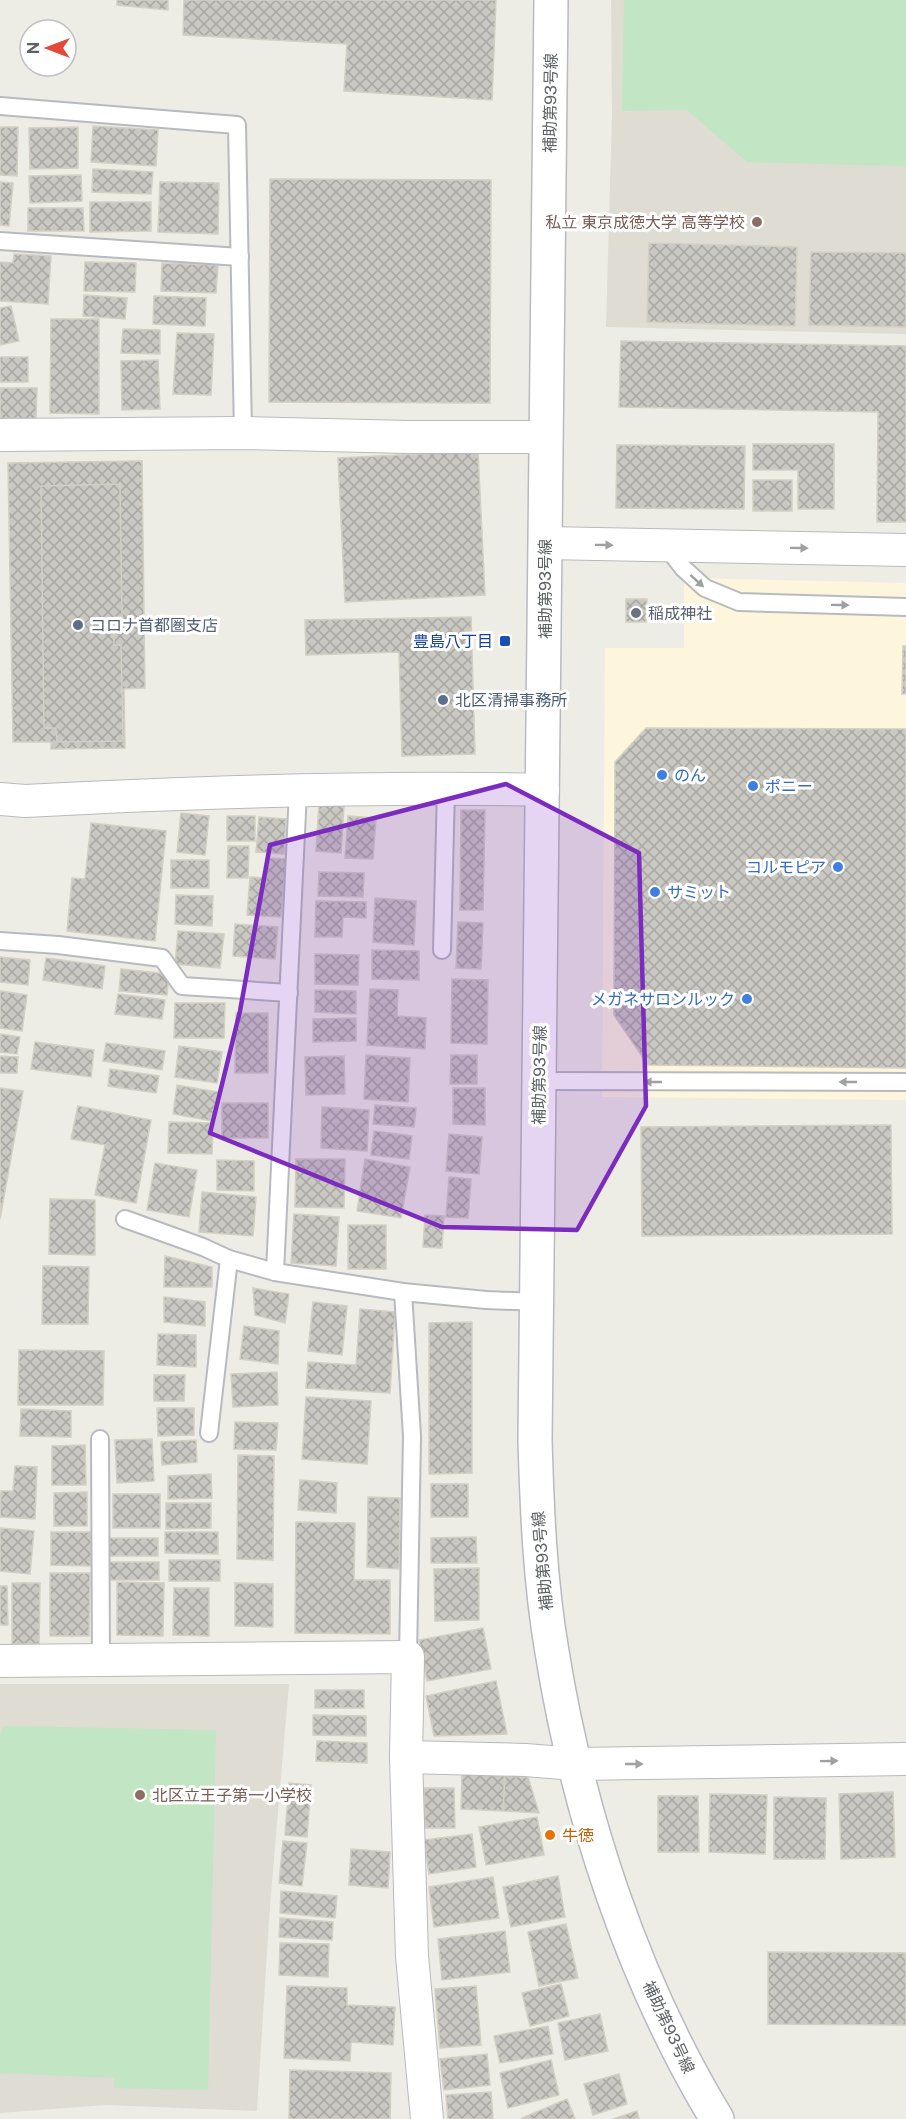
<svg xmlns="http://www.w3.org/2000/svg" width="906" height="2119" font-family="'Public Sans','Noto Sans JP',sans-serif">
  <defs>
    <pattern id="building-cross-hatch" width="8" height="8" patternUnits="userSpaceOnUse" patternTransform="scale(1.5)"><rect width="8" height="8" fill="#cac8c2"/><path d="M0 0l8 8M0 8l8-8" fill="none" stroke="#a7a6a1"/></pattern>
  </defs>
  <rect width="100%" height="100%" fill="#eeede5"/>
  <polygon fill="#fdf6dc" points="684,578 906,583 906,1100 602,1097 605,648 684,648"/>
  <g fill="#dedcd3">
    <polygon points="611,0 906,0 906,334 606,327 612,116"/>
    <polygon points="0,1684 289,1684 270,1905 257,2111 106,2105 0,2113"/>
  </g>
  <g fill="#c2e5c3">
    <polygon points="624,0 906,0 906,166 747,162 687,110 622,111"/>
    <polygon points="4,1726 216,1730 208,2090 114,2088 114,2078 0,2073 0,1735"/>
  </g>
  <g fill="url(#building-cross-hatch)" stroke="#d3cfc3" stroke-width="1.5">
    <polygon points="117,0 168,0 168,10 117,5"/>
    <polygon points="184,0 496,0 492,100 344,91 347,44 183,35"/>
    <polygon points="93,126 158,130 156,166 91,162"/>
    <polygon points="0,127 18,127 17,176 0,175"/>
    <polygon points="78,127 78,168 30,169 29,128"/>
    <polygon points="93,169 153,172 151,194 92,192"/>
    <polygon points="81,175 82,201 30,203 29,176"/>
    <polygon points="270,179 491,180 490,403 269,402"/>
    <polygon points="0,182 13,183 9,226 0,225"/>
    <polygon points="160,182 219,183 218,234 158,232"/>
    <polygon points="90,202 151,202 151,231 90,232"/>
    <polygon points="28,208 83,208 84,231 28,231"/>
    <polygon points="649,243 797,247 795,326 647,322"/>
    <polygon points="811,252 906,253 906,327 809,325"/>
    <polygon points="14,254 51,256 48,304 0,301 0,262 13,263"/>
    <polygon points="85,262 136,263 135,292 84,291"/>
    <polygon points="162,263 218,265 216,293 161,291"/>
    <polygon points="84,295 127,298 125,319 83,316"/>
    <polygon points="154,296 206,298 205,326 153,324"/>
    <polygon points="11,306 19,341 0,345 0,308"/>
    <polygon points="51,319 99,319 99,414 50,413"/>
    <polygon points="123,329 160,330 160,354 121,353"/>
    <polygon points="177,333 214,334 211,395 173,394"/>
    <polygon points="621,341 906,346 906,522 877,522 878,412 619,407"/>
    <rect x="0" y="357" width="28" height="25"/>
    <polygon points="158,360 160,409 122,410 121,361"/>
    <polygon points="0,388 37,388 36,419 0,418"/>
    <polygon points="753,444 834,444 834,509 798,509 798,470 753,470"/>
    <polygon points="617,445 745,446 744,509 616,508"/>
    <polygon points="478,451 485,595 345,602 338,458"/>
    <polygon points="142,461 145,688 124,689 125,748 51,749 51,742 13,742 8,463"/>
    <rect x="753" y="480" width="39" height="31"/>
    <polygon points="120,484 122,617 114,617 114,645 121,645 123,741 57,742 56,728 44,728 41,486"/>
    <polygon points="626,599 647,599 646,622 626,622"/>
    <polygon points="471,617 475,754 402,756 399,652 306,655 305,620"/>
    <polygon points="903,646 906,646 906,694 902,694"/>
    <polygon points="646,728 906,729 906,1068 648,1065 614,1015 615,762"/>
    <polygon points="319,804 344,806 341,853 316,851"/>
    <polygon points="461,810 485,810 483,910 460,910"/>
    <polygon points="181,813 209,816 205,855 177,852"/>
    <rect x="227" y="816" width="28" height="25"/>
    <polygon points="348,816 376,818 373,859 345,858"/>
    <polygon points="259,817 286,819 284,854 256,852"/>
    <polygon points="91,823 166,831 155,941 67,931 72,878 85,879"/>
    <polygon points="228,846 249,846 248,878 227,878"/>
    <polygon points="267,858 286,859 281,917 247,915 250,877 266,878"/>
    <rect x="171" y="860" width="38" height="28"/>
    <polygon points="319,872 364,873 363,897 318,896"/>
    <polygon points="176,895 213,896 212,926 175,924"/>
    <polygon points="375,898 416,901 414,945 373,942"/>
    <polygon points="316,901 366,902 366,918 343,917 342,937 315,937"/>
    <polygon points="458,922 483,923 481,969 456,968"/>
    <polygon points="235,924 278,927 275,959 233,956"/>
    <polygon points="178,931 224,934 220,968 175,964"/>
    <polygon points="372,950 419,951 419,980 372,979"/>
    <polygon points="315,954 359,955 358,985 315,984"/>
    <polygon points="0,957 30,960 28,985 0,982"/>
    <polygon points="46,958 105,966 102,989 43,980"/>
    <polygon points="121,969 169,974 167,995 119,991"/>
    <polygon points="452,979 488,980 487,1044 451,1043"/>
    <polygon points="370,989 398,990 397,1016 426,1018 425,1049 367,1045"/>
    <polygon points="315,990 356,991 356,1014 315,1012"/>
    <polygon points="0,991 27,995 22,1031 0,1028"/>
    <polygon points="118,994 165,1000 162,1019 115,1014"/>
    <polygon points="175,1003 225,1003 224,1038 174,1038"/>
    <polygon points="236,1013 268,1013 268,1073 235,1073"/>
    <polygon points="356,1018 356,1041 313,1042 313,1019"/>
    <polygon points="0,1034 20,1037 17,1054 0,1052"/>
    <polygon points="35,1042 94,1050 91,1077 31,1069"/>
    <polygon points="106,1043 165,1051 162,1070 103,1061"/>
    <polygon points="179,1046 222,1052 217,1083 175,1077"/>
    <polygon points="366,1055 410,1058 408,1102 364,1099"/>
    <polygon points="451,1055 477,1055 477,1084 450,1084"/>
    <polygon points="0,1056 18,1057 17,1073 0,1073"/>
    <polygon points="344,1056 345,1094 306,1095 305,1057"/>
    <polygon points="110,1069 159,1076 156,1093 108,1086"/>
    <polygon points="177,1085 218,1092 212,1121 173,1114"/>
    <polygon points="0,1088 23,1091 0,1219"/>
    <polygon points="453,1088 485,1088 485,1125 453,1124"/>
    <rect x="222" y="1103" width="46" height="35"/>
    <polygon points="375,1105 416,1108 414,1127 373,1124"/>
    <polygon points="78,1106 151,1120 136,1203 95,1195 105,1145 71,1139"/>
    <polygon points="322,1107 369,1110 367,1151 321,1148"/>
    <polygon points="169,1122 213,1123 212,1154 168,1153"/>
    <polygon points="891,1125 892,1234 642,1236 641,1127"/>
    <polygon points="374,1131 412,1136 409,1159 371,1155"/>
    <polygon points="449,1134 482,1137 479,1174 446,1171"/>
    <polygon points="296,1159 345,1159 344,1208 295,1207"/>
    <polygon points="365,1159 410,1167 401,1218 357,1211"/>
    <polygon points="217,1160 254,1161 254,1191 217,1190"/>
    <polygon points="155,1163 197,1170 189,1217 147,1210"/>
    <polygon points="449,1177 471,1179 468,1218 446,1217"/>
    <polygon points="202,1192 256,1197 253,1236 199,1232"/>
    <polygon points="50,1199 95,1200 95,1255 49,1254"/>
    <polygon points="294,1214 339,1217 336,1266 291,1263"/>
    <polygon points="425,1215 444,1216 442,1248 423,1247"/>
    <rect x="348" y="1225" width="38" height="44"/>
    <polygon points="165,1256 212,1267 212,1287 164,1287"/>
    <polygon points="43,1266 89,1267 88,1324 42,1324"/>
    <polygon points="253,1288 289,1294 285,1323 255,1315"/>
    <polygon points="164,1297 205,1302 205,1326 164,1322"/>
    <polygon points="313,1302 347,1306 342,1355 308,1351"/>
    <polygon points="360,1309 395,1312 390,1393 306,1388 308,1362 356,1365"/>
    <polygon points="472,1322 472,1473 429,1474 429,1323"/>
    <polygon points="244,1326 279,1331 278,1364 240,1359"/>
    <polygon points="158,1334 196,1335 196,1367 157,1365"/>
    <polygon points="19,1350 104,1351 103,1405 18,1405"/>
    <polygon points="277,1372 278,1405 233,1407 231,1374"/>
    <polygon points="154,1375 185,1375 184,1401 154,1401"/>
    <polygon points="306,1397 371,1401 367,1464 302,1459"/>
    <polygon points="157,1408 194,1408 194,1435 158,1436"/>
    <polygon points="21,1409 71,1411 71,1437 20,1436"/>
    <polygon points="235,1422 278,1423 276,1450 234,1449"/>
    <polygon points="152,1439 154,1481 117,1483 115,1440"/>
    <polygon points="196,1440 197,1462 162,1465 161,1442"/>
    <polygon points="85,1445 86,1485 52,1485 52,1446"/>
    <polygon points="238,1455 274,1456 273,1560 237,1559"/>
    <polygon points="15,1466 37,1467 35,1519 0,1517 1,1491 13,1491"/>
    <polygon points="211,1474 212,1498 168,1499 168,1476"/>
    <polygon points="300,1480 337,1483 336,1513 298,1510"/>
    <rect x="431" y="1484" width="37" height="33"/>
    <polygon points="87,1492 87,1526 54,1526 54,1493"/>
    <rect x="113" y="1494" width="47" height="34"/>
    <polygon points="368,1497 400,1498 399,1569 367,1567"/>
    <polygon points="166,1503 211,1503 211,1528 166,1529"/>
    <polygon points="296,1522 355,1523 354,1580 390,1580 390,1634 295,1633"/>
    <polygon points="0,1528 34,1531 30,1574 0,1571"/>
    <polygon points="51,1532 91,1532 91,1566 51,1565"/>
    <polygon points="165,1532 218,1532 218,1554 165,1553"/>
    <polygon points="476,1537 477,1563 431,1563 431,1538"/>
    <rect x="108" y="1538" width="50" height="18"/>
    <rect x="169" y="1560" width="51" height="21"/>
    <rect x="108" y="1562" width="51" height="18"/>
    <polygon points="479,1568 479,1620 435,1621 434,1569"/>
    <polygon points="50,1573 90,1573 89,1636 50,1636"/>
    <polygon points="117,1582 164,1583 163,1636 117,1635"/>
    <polygon points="12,1583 40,1583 39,1644 12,1644"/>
    <polygon points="235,1583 273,1584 273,1627 235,1626"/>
    <polygon points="0,1586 7,1586 8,1625 0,1625"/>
    <polygon points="174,1588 209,1588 209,1636 173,1635"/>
    <polygon points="483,1628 491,1669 427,1681 419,1640"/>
    <polygon points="496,1681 507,1734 434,1736 426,1696"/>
    <rect x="315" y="1690" width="49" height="18"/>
    <polygon points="313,1715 366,1716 366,1736 313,1735"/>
    <polygon points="317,1741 367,1743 367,1763 316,1761"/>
    <polygon points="462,1774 505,1776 503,1811 461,1809"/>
    <polygon points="505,1776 528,1777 539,1813 503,1811"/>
    <polygon points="289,1783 311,1785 307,1837 285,1835"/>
    <polygon points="424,1788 454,1788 455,1828 425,1828"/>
    <polygon points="893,1792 895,1857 841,1859 839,1794"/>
    <polygon points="710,1794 767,1795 765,1854 709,1852"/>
    <polygon points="658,1796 698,1796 699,1852 658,1852"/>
    <polygon points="774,1797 826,1798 825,1859 774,1859"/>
    <polygon points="537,1817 544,1855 486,1865 479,1827"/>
    <polygon points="472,1834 476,1867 429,1874 424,1840"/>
    <polygon points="283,1841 307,1843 302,1886 279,1883"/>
    <polygon points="351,1849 390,1852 388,1888 349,1885"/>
    <polygon points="558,1876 565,1917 511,1927 503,1887"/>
    <polygon points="493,1877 499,1918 434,1927 429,1887"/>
    <polygon points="281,1891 337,1896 335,1918 280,1913"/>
    <polygon points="280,1918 333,1922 332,1940 279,1937"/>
    <polygon points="566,1924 578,1978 539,1986 528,1932"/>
    <polygon points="505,1931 510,1972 442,1980 438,1939"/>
    <polygon points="280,1943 329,1944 328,1977 279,1975"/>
    <polygon points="768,1952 906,1953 906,2025 768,2024"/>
    <polygon points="561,1984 569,2016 530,2026 522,1993"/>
    <polygon points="287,1986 347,1988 347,2005 395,2007 393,2045 351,2042 350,2061 284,2058"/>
    <polygon points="476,1986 481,2045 440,2048 435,1989"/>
    <polygon points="600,2014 608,2051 565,2060 558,2023"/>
    <polygon points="548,2026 553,2054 500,2063 494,2036"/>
    <polygon points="487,2054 490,2085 444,2090 440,2059"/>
    <polygon points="551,2060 559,2095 508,2108 500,2073"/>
    <polygon points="290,2070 391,2073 390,2119 289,2119"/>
    <polygon points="619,2074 627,2104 593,2115 584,2084"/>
    <polygon points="491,2092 493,2119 448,2119 446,2095"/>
    <polygon points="567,2099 575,2119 522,2119 522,2118"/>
    <polygon points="637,2111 639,2119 613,2119"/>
  </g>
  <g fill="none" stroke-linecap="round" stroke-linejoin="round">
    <defs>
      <g id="service">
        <polyline points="0,106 237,125 243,433"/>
        <polyline points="0,241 240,257"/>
        <polyline points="666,546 683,568 705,588 739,602 906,607"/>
        <polyline points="0,941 58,945 162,958 182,986 289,993"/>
        <polyline points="442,950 446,789"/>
        <polyline points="539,1081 906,1082"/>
        <polyline points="125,1219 203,1247 229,1259 275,1272 403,1292 486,1300 537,1302"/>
        <polyline points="275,1272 298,791"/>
        <polyline points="403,1292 412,1436 408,1657"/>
        <polyline points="209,1433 229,1259"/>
        <polyline points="100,1439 101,1661"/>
      </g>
      <g id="minor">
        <polyline points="0,435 243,433 408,437 546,437"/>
        <polyline points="545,543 906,550"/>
        <path d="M 0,799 L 25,801 C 197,792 370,786 543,790"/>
        <polyline points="0,1661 408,1657 406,1757 525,1760 575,1764 906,1759"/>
        <polyline points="406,1757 412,1956 427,2119"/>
      </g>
      <path id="tertiary" d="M 551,0 L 535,1440 C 537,1510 540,1582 552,1652 C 578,1813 632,1979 717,2119"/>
    </defs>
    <use href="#service" stroke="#b7babe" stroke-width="20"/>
    <use href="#minor" stroke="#b7babe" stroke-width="34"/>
    <use href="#tertiary" stroke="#b7babe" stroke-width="36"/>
    <use href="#service" stroke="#fff" stroke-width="16"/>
    <use href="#minor" stroke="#fff" stroke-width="32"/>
    <use href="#tertiary" stroke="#fff" stroke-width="33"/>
  </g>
  <defs><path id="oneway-solid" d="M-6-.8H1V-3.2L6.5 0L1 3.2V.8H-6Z" transform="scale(1.5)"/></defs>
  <g fill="#9ea0a3">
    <use href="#oneway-solid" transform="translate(604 545) rotate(1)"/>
    <use href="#oneway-solid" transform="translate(799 548) rotate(1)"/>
    <use href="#oneway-solid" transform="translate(697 581) rotate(42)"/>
    <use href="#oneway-solid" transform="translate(840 605) rotate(1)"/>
    <use href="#oneway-solid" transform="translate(653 1082) rotate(-180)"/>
    <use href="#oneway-solid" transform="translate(848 1082) rotate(-180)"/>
    <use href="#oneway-solid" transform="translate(829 1761) rotate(-1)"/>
    <use href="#oneway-solid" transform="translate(634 1764)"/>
  </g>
  <path fill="#7b2cbf" fill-opacity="0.2" stroke="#7b2cbf" stroke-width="4.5" stroke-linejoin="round" d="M 506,784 L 639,853 L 646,1106 L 577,1230 L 442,1227 L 210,1133 L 240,1011 L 270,845 Z"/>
  <g fill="#8d6e63" stroke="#fff" stroke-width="2">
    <circle cx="757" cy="222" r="6"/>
    <circle cx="140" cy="1795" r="6"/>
  </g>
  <circle fill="#6b7280" stroke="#fff" stroke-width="2" cx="636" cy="613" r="6"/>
  <g fill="#5c6f8a" stroke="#fff" stroke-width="2">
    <circle cx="78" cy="625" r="6"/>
    <circle cx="443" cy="700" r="6"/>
  </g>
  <rect fill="#1a4fb4" stroke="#fff" stroke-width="2" x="499" y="635" width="12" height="12" rx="3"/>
  <g fill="#3f7fe0" stroke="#fff" stroke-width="2">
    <circle cx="662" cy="775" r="6"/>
    <circle cx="753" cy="786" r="6"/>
    <circle cx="838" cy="867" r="6"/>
    <circle cx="655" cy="892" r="6"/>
    <circle cx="747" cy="999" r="6"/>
  </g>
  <circle fill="#e8710a" stroke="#fff" stroke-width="2" cx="550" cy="1835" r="6"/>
  <g text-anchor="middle" stroke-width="6" stroke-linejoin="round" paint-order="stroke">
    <g font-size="16" fill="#5d6065" stroke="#fff">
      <text transform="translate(550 103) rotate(-89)" y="6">補助第93号線</text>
      <text transform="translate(545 589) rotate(-90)" y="6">補助第93号線</text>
      <text transform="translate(539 1075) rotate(-89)" y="6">補助第93号線</text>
      <text transform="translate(542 1561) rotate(-95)" y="6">補助第93号線</text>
      <text transform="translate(669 2027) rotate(65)" y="6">補助第93号線</text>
    </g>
    <g font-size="16" fill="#785e54" stroke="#fff" text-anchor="end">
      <text x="745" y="228">私立 東京成徳大学 高等学校</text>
      <text x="152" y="1801" text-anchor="start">北区立王子第一小学校</text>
    </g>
    <g font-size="16" fill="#5b616d" stroke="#fff" text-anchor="start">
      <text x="648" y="619">稲成神社</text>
    </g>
    <g font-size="16" fill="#4e5e75" stroke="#fff" text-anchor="start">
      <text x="90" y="631">コロナ首都圏支店</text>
      <text x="455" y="706">北区清掃事務所</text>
    </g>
    <g font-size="16" fill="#164399" stroke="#fff" text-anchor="end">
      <text x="493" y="647">豊島八丁目</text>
    </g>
    <g font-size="16" fill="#366cbe" stroke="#fff" text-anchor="start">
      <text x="674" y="781">のん</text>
      <text x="765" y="792">ポニー</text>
      <text x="826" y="873" text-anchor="end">コルモピア</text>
      <text x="667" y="898">サミット</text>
      <text x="735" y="1005" text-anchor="end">メガネサロンルック</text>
    </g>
    <g font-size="16" fill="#c56008" stroke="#fff" text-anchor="start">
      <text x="562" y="1841">牛徳</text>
    </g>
  </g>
  <g transform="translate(48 48) rotate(270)"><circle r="28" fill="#ffffff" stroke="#bebfc1" stroke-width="1.5"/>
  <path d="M0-4.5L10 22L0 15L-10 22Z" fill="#e34936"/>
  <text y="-9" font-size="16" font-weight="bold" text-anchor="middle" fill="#5d6065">N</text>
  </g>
</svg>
